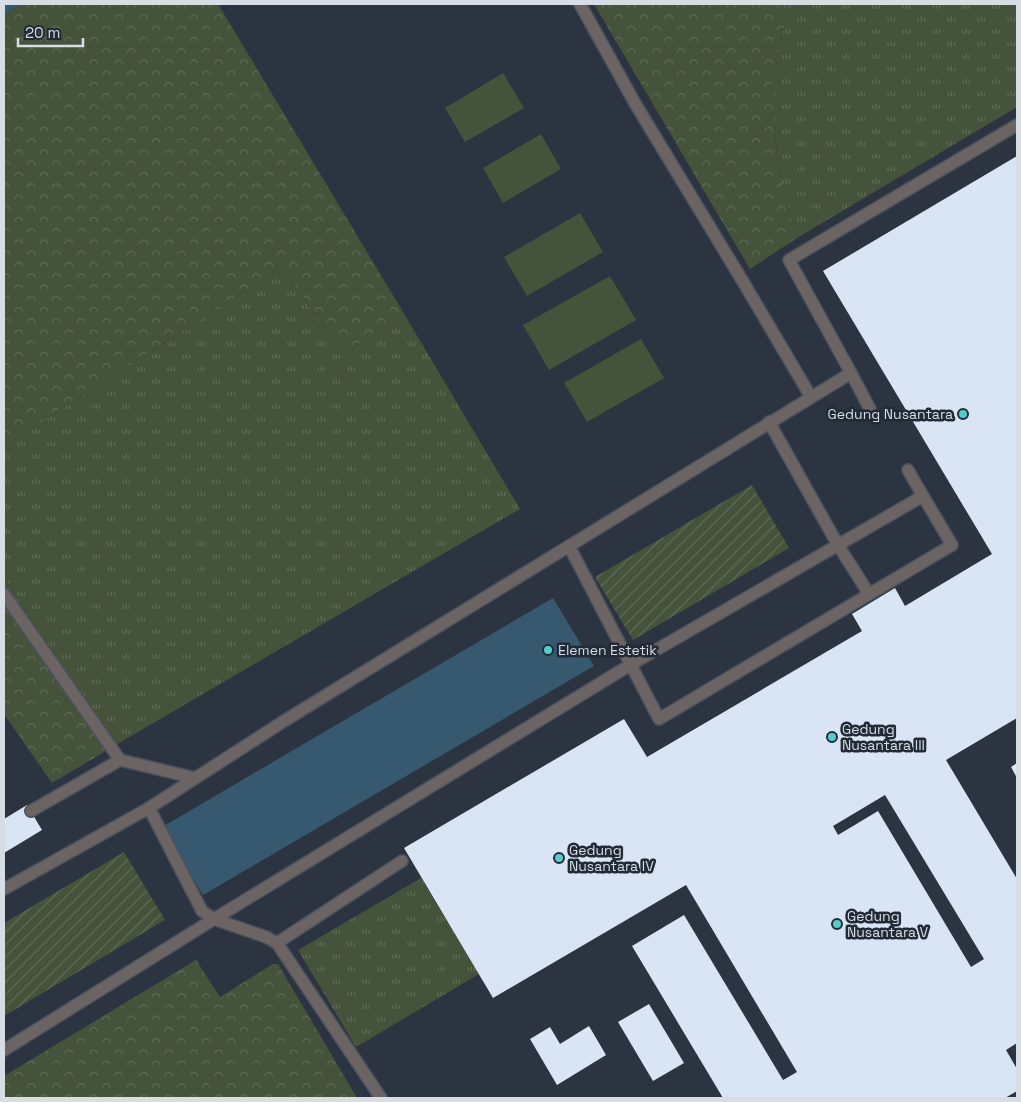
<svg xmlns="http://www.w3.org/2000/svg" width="1021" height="1102" font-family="'Space Grotesk',sans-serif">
  <defs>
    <pattern id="grass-tufts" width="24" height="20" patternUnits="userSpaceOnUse" patternTransform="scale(1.25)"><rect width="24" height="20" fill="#46533b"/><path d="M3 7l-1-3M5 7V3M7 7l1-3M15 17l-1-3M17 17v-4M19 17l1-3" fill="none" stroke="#606b57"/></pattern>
    <pattern id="forest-crowns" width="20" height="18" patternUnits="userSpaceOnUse" patternTransform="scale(1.25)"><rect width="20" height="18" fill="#46533b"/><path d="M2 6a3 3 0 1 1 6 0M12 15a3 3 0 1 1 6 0" fill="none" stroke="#606b57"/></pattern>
    <pattern id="garden-furrows" width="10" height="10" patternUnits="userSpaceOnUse" patternTransform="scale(1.25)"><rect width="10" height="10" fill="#46533b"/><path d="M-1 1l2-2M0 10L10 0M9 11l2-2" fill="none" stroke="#606b57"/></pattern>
  </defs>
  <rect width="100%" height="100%" fill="#2b3440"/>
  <g fill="url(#grass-tufts)">
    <polygon points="789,4 1017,4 1017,107 797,238 778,167 771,87"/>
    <polygon points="282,267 342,353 406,317 520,509 114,746 4,577 4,446"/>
    <polygon points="421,878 479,974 356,1047 298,950"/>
  </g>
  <g fill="url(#forest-crowns)">
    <polygon points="22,4 218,4 406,317 342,353 282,267 4,446 4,14"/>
    <polygon points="594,4 789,4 771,87 778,167 797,238 750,269"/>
    <polygon points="4,577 114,746 52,783 4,714"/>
    <polygon points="196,960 220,997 273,964 278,964 357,1098 4,1098 4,1076"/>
  </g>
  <g fill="url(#garden-furrows)">
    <polygon points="752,485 789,548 633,640 595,577"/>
    <polygon points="124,852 165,920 4,1016 4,923"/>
  </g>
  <g fill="#46533b">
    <polygon points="503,73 524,108 465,142 445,108"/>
    <polygon points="541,134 561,169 503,203 483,168"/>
    <polygon points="580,213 603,252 527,296 504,257"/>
    <polygon points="610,276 636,320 549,370 523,325"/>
    <polygon points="641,339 664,378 587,422 564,383"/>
  </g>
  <g fill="#375970">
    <polygon points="4,4 22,4 4,14"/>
    <polygon points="553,598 594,666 203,895 162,827"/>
  </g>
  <g fill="#d9e4f5" fill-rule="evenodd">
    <path d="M 1017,156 L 1017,718 L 946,760 L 1017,879 L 1017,1043 L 1006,1050 L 1017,1069 L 1017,1091 L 1005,1098 L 723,1098 L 632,946 L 684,915 L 783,1080 L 797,1072 L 686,885 L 493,998 L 404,848 L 624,719 L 647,757 L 862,631 L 852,614 L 895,588 L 905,606 L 992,554 L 823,271 ZM 885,795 L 984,959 L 971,967 L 878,811 L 838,835 L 833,826 Z"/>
    <polygon points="1017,763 1017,778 1011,767"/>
    <polygon points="27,805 42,830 4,853 4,819"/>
    <polygon points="649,1004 684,1063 653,1081 618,1022"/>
    <polygon points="589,1026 606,1055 557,1085 530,1039 550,1027 560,1044"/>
  </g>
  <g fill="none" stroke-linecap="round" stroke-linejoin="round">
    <defs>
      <g id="lane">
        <polyline points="580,4 636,105 745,285 811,397"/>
        <polyline points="851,373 789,260 1017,125"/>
        <polyline points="769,422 838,545 869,594"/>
        <polyline points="908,470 923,496"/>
        <polyline points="4,594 120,760 195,778"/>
        <polyline points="149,808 202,911 214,919 630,665 923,496 952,545 659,719 569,546"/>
        <polyline points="31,811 120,760"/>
        <polyline points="4,889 149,808 284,721 851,373 870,409"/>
        <polyline points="277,943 402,861"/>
        <polyline points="4,1050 214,919 266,937 277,943 381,1098"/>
      </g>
    </defs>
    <use href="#lane" stroke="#4a525e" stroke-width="14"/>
    <use href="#lane" stroke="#6c6363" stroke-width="11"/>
  </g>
  <g fill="#53cdcb" stroke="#212a36" stroke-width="2">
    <circle cx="963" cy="414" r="5"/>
    <circle cx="548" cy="650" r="5"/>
    <circle cx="832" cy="737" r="5"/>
    <circle cx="559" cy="858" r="5"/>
    <circle cx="837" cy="924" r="5"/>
  </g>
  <g text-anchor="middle" stroke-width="5" stroke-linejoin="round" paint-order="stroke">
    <g font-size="14" fill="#d7dde5" stroke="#212a36" text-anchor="start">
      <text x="953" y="419" text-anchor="end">Gedung Nusantara</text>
      <text x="558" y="655">Elemen Estetik</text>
      <text x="842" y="734">Gedung<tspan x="842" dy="16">Nusantara III</tspan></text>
      <text x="569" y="855">Gedung<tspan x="569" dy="16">Nusantara IV</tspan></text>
      <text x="847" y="921">Gedung<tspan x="847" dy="16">Nusantara V</tspan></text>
    </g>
  </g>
  <rect width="1021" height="1102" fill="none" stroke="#d7dde5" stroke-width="10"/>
  <path d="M18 38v8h65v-8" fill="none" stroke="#d7dde5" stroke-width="2.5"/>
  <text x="25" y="38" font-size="15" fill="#d7dde5" stroke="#212a36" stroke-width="4" paint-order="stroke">20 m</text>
</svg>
